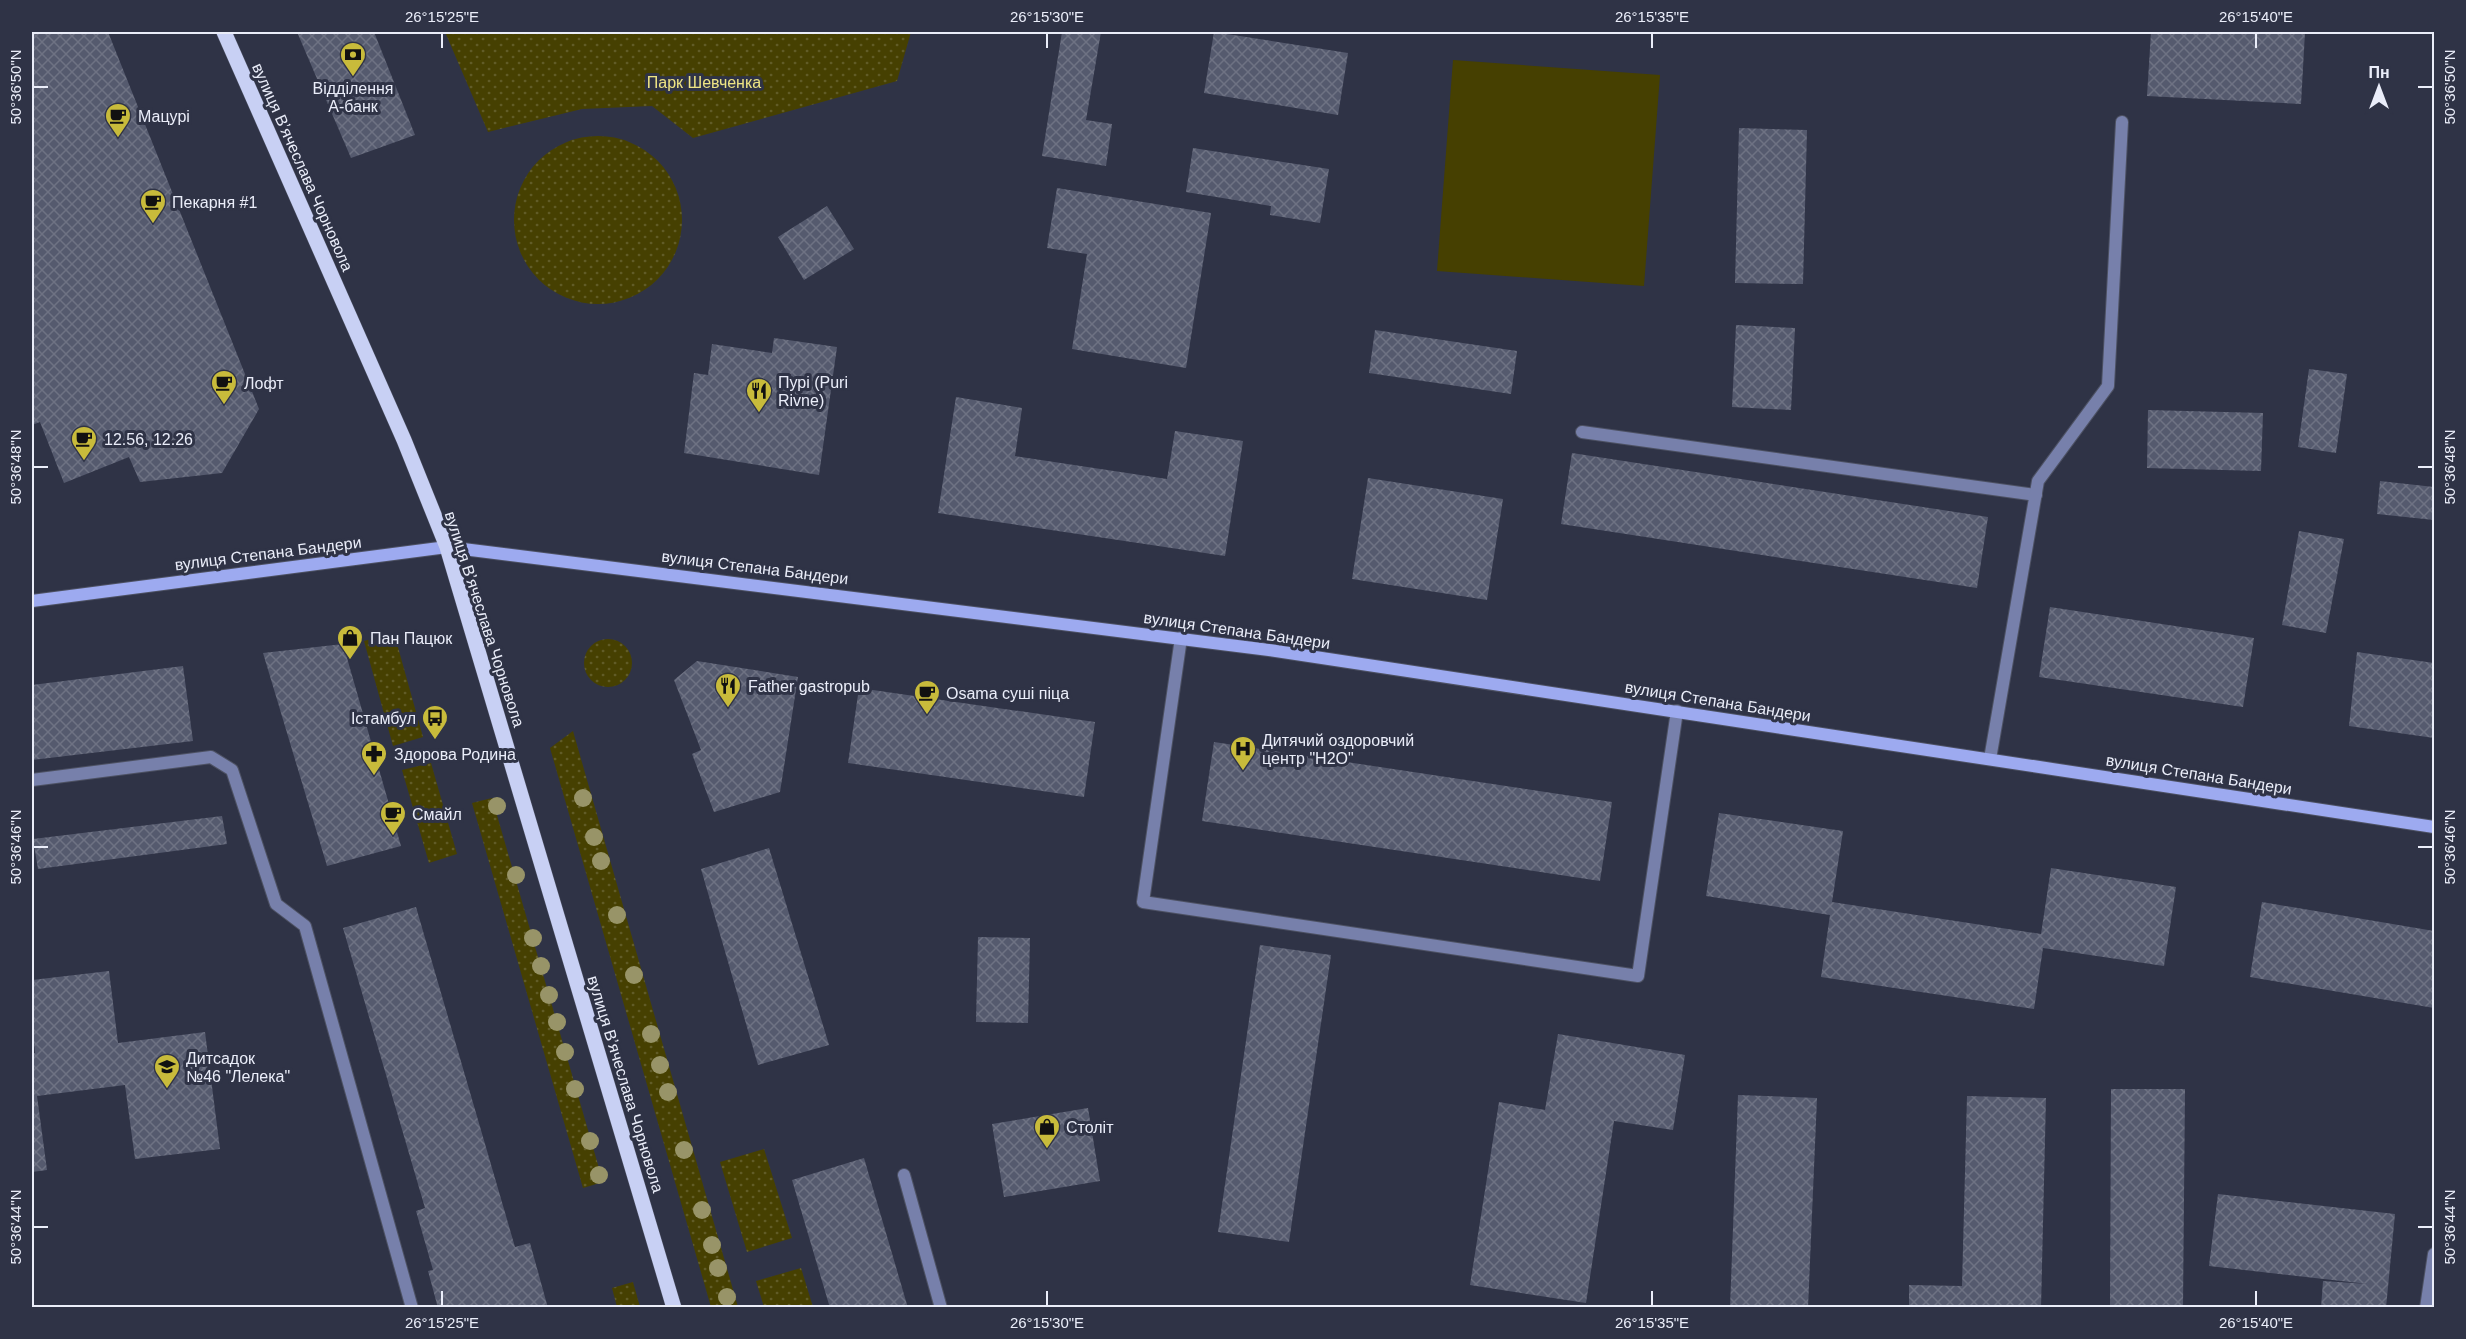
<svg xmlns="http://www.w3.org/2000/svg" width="2466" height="1339" font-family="Helvetica,sans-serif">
  <defs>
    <pattern id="grass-dots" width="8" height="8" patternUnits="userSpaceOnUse" patternTransform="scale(1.5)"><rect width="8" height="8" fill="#464001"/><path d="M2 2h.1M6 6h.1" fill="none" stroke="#615c27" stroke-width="1.8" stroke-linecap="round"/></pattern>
    <pattern id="building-cross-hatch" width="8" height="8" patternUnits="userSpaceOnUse" patternTransform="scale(1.5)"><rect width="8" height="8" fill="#555a6e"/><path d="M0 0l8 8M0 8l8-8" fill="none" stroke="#6e7283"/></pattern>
  </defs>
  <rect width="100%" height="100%" fill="#2f3346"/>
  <g fill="url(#grass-dots)">
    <polygon points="445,32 911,32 897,81 693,138 652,106 582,109 488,132"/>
    <circle cx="598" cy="220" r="84"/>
    <polygon points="394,633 423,737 393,746 364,641"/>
    <circle cx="608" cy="663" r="24"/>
    <polygon points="573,731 738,1307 711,1307 550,748"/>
    <polygon points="431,763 457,854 429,863 402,770"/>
    <polygon points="492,798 603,1182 583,1188 472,803"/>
    <polygon points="764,1149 792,1238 747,1252 720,1162"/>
    <polygon points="801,1268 813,1307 764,1307 756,1281"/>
    <polygon points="633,1282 640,1307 617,1307 612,1288"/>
  </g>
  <polygon fill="#464001" points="1453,60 1660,75 1644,286 1437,271"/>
  <g fill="url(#building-cross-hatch)">
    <polygon points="32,32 108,32 259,409 222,473 140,482 129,457 64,483 40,422 32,425"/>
    <polygon points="297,32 374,32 415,135 351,158"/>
    <polygon points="1062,32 1101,32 1086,120 1112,124 1106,166 1042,156"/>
    <polygon points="1214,32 1348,53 1338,115 1204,93"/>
    <polygon points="2151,32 2305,32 2301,104 2147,96"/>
    <polygon points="1739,128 1807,130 1803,284 1735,283"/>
    <polygon points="1193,148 1329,169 1320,223 1270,215 1271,206 1186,192"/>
    <polygon points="1057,188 1211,213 1186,368 1072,349 1087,254 1047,248"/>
    <polygon points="827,206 854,249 804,280 778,237"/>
    <polygon points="1736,325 1795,328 1791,410 1732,407"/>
    <polygon points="1375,330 1517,351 1511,394 1369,373"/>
    <polygon points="774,338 837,347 819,475 684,453 694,373 708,375 712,344 772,353"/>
    <polygon points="2309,369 2347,374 2336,453 2298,447"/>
    <polygon points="956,397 1022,408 1015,456 1167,479 1175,431 1243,441 1225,556 938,513"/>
    <polygon points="2148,410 2263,413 2261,471 2147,468"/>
    <polygon points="1572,453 1988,517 1977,588 1561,524"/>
    <polygon points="1368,478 1503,499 1487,600 1352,579"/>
    <polygon points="2380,481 2434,487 2434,520 2377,514"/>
    <polygon points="2299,531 2344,539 2326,633 2282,625"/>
    <polygon points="2050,607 2254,638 2243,707 2039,677"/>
    <polygon points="343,644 401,846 327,866 263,653"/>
    <polygon points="2357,652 2434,663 2434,738 2349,726"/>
    <polygon points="697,661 798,677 780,792 714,812 692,754 701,750 674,680"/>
    <polygon points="183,666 193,741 32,760 32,685"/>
    <polygon points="859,688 1095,722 1084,797 848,763"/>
    <polygon points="1214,742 1612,802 1600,881 1202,821"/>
    <polygon points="1719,813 1843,831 1832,902 2041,934 2051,868 2176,887 2164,966 2043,948 2034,1009 1821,977 1830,915 1706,896"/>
    <polygon points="222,816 227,844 38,869 33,839"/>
    <polygon points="769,848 829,1045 758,1065 701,869"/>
    <polygon points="2262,902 2434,931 2434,1008 2250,977"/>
    <polygon points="416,907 515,1247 530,1243 548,1308 438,1308 428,1271 433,1270 416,1211 425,1208 343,928"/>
    <polygon points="978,937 1030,938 1028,1023 976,1022"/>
    <polygon points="1260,945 1331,955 1289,1242 1218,1232"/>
    <polygon points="109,971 118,1043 205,1032 220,1149 135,1159 125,1085 37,1096 47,1170 32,1172 32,1053 35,1053 32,1023 32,980"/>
    <polygon points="1558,1034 1685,1055 1673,1130 1614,1121 1586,1303 1470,1285 1499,1102 1545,1110"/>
    <polygon points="2111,1089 2185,1089 2183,1308 2110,1308"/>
    <polygon points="1738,1095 1817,1098 1808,1308 1730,1308"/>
    <polygon points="1967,1096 2046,1098 2041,1308 1909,1308 1909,1285 1962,1286"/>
    <polygon points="1088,1108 1100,1181 1004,1197 992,1124"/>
    <polygon points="864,1158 908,1308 830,1308 792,1180"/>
    <polygon points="2218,1194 2395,1214 2386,1308 2321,1308 2323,1281 2368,1284 2209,1266"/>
  </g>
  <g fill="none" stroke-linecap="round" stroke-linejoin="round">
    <defs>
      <g id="service">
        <polyline points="1582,432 2036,495"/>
        <polyline points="1181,638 1143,902 1638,976 1677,711"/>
        <polyline points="1990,759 2038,481 2108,386 2122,122"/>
        <polyline points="32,780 211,757 232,770 276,904 305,926 412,1308"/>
        <polyline points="904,1175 941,1308"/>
        <polyline points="2426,1308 2434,1254"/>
      </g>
      <polyline id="secondary" points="32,601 447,547 1269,650 2434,827"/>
      <polyline id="primary" points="224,32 404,440 447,547 674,1308"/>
    </defs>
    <use href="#service" stroke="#4d5163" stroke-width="14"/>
    <use href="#secondary" stroke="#4d5163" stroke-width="14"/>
    <use href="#primary" stroke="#4d5163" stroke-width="16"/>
    <use href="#service" stroke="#7780ab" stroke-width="12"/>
    <use href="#secondary" stroke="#9daaf0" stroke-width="12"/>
    <use href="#primary" stroke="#c8d0f4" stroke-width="15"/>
  </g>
  <g fill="#989468">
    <circle cx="583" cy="798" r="9"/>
    <circle cx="497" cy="806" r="9"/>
    <circle cx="594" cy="837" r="9"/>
    <circle cx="601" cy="861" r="9"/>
    <circle cx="516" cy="875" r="9"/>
    <circle cx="617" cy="915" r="9"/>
    <circle cx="533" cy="938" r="9"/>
    <circle cx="541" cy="966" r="9"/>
    <circle cx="634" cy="975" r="9"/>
    <circle cx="549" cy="995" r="9"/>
    <circle cx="557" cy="1022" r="9"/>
    <circle cx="651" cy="1034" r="9"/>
    <circle cx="565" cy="1052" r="9"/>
    <circle cx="660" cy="1065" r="9"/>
    <circle cx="575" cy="1089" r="9"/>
    <circle cx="668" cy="1092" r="9"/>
    <circle cx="590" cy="1141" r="9"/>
    <circle cx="684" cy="1150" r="9"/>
    <circle cx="599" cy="1175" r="9"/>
    <circle cx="702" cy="1210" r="9"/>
    <circle cx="712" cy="1245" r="9"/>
    <circle cx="718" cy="1268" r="9"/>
    <circle cx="727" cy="1297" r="9"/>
  </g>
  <path fill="none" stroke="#eaedf9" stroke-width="2" d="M 442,33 L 442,48M 1047,33 L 1047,48M 1652,33 L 1652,48M 2256,33 L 2256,48M 33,87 L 48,87M 2418,87 L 2433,87M 33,467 L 48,467M 2418,467 L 2433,467M 33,847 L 48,847M 2418,847 L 2433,847M 33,1227 L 48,1227M 2418,1227 L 2433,1227M 442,1291 L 442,1306M 1047,1291 L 1047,1306M 1652,1291 L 1652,1306M 2256,1291 L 2256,1306"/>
  <defs>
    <symbol id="bank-pin" viewBox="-11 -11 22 30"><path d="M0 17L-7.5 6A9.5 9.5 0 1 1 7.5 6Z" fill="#c8bb3b" stroke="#2f3346"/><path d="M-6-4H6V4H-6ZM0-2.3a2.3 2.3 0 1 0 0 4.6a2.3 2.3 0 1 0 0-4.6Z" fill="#111"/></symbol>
    <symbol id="cafe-pin" viewBox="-11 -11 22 30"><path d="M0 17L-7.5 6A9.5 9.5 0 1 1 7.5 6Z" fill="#c8bb3b" stroke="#2f3346"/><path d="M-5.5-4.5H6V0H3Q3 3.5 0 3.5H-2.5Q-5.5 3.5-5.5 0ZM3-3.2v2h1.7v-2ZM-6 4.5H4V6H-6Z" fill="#111"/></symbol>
    <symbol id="restaurant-pin" viewBox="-11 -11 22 30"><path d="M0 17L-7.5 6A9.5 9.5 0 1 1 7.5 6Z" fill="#c8bb3b" stroke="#2f3346"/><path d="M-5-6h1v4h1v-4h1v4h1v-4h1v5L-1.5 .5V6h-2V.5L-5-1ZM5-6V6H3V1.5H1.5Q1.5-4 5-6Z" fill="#111"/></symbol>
    <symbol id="shop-pin" viewBox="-11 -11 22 30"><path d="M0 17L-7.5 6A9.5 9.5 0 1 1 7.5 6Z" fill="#c8bb3b" stroke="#2f3346"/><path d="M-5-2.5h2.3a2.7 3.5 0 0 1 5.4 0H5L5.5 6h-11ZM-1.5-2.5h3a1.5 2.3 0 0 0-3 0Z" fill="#111"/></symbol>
    <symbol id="bus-pin" viewBox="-11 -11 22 30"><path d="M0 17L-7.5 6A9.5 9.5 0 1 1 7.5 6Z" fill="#c8bb3b" stroke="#2f3346"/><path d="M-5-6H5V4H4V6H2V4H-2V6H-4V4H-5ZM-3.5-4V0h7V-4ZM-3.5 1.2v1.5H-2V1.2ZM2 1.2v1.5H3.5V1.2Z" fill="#111"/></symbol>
    <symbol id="hospital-pin" viewBox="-11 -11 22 30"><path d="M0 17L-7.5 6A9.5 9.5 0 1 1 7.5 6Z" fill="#c8bb3b" stroke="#2f3346"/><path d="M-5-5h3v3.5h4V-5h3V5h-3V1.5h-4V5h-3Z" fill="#111"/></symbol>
    <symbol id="pharmacy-pin" viewBox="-11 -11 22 30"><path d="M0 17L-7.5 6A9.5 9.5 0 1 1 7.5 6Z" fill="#c8bb3b" stroke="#2f3346"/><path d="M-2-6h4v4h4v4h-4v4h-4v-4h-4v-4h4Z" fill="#111"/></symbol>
    <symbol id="school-pin" viewBox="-11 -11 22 30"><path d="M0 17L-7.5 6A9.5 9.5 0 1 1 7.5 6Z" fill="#c8bb3b" stroke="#2f3346"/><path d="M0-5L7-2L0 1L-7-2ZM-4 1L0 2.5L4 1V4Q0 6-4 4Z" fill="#111"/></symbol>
  </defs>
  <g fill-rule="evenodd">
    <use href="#bank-pin" x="338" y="40" width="30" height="40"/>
    <use href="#cafe-pin" x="103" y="101" width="30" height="40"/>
    <use href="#cafe-pin" x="138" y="187" width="30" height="40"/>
    <use href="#cafe-pin" x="209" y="368" width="30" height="40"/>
    <use href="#restaurant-pin" x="744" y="376" width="30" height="40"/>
    <use href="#cafe-pin" x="69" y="424" width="30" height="40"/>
    <use href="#shop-pin" x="335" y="623" width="30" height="40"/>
    <use href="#restaurant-pin" x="713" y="671" width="30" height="40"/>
    <use href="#cafe-pin" x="912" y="678" width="30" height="40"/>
    <use href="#bus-pin" x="420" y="703" width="30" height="40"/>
    <use href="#hospital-pin" x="1228" y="734" width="30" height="40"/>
    <use href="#pharmacy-pin" x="359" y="739" width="30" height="40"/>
    <use href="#cafe-pin" x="378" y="799" width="30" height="40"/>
    <use href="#school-pin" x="152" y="1052" width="30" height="40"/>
    <use href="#shop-pin" x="1032" y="1112" width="30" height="40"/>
  </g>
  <g text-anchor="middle" stroke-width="6" stroke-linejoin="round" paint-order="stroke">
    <g font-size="16" fill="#eee484" stroke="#2f3346">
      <text x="704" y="88">Парк Шевченка</text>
    </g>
    <g font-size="16" fill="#eaedf9" stroke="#2f3346" text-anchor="start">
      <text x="353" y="94" text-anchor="middle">Відділення<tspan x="353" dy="18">А-банк</tspan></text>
      <text x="138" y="122">Мацурі</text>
      <text x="172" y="208">Пекарня #1</text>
      <text x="778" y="388">Пурі (Puri<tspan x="778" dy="18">Rivne)</tspan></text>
      <text x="244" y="389">Лофт</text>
      <text x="104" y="445">12.56, 12.26</text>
      <text x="370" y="644">Пан Пацюк</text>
      <text x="748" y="692">Father gastropub</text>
      <text x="946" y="699">Osama суші піца</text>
      <text x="416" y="724" text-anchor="end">Істамбул</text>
      <text x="1262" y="746">Дитячий оздоровчий<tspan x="1262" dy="18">центр "H2O"</tspan></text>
      <text x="394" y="760">Здорова Родина</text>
      <text x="412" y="820">Смайл</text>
      <text x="186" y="1064">Дитсадок<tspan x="186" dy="18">№46 "Лелека"</tspan></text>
      <text x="1066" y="1133">Століт</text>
    </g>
    <g font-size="16" fill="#eaedf9" stroke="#2f3346">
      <text transform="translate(303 167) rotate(66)" y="6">вулиця Вʼячеслава Чорновола</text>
      <text transform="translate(268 553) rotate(-7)" y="6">вулиця Степана Бандери</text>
      <text transform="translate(755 567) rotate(7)" y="6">вулиця Степана Бандери</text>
      <text transform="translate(485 619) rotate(72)" y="6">вулиця Вʼячеслава Чорновола</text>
      <text transform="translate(1237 630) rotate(8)" y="6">вулиця Степана Бандери</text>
      <text transform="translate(1718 701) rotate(9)" y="6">вулиця Степана Бандери</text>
      <text transform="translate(2199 774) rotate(9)" y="6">вулиця Степана Бандери</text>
      <text transform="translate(626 1084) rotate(73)" y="6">вулиця Вʼячеслава Чорновола</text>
    </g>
  </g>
  <rect width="2466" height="1339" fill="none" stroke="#2f3346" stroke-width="66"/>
  <g transform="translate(2379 87)" stroke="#2f3346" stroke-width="4.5" paint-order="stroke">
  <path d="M0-4.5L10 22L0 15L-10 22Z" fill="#eaedf9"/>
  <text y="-9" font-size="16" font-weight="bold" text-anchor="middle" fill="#eaedf9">Пн</text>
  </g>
  <rect x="33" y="33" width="2400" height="1273" fill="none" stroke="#eaedf9" stroke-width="2"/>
  <g font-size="15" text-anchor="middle" fill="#eaedf9">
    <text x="442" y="22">26°15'25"E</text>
    <text x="1047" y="22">26°15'30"E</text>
    <text x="1652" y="22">26°15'35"E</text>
    <text x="2256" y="22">26°15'40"E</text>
    <text transform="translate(16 87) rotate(-90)" y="5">50°36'50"N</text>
    <text transform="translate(2450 87) rotate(-90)" y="5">50°36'50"N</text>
    <text transform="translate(16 467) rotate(-90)" y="5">50°36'48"N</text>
    <text transform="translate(2450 467) rotate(-90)" y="5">50°36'48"N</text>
    <text transform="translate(16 847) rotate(-90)" y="5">50°36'46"N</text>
    <text transform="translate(2450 847) rotate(-90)" y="5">50°36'46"N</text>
    <text transform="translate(16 1227) rotate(-90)" y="5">50°36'44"N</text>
    <text transform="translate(2450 1227) rotate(-90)" y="5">50°36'44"N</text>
    <text x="442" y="1328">26°15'25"E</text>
    <text x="1047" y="1328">26°15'30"E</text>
    <text x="1652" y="1328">26°15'35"E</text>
    <text x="2256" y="1328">26°15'40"E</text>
  </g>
</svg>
